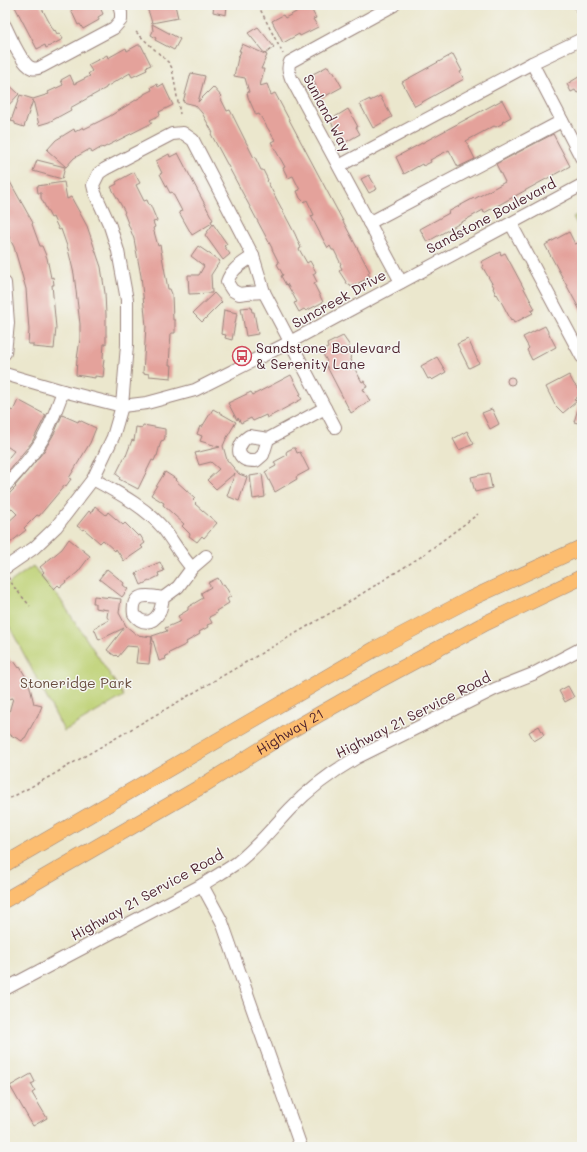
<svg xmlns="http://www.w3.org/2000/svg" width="587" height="1152" font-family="Mali,sans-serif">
  <rect width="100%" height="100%" fill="#f6f6f2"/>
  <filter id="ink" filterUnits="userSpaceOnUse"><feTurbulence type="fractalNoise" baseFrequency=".025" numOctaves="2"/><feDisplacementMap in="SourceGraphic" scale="8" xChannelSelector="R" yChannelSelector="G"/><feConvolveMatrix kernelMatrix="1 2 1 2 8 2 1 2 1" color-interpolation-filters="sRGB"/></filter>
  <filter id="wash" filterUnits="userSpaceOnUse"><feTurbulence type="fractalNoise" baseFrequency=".012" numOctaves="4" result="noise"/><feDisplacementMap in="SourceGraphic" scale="16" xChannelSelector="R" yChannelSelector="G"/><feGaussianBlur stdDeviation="0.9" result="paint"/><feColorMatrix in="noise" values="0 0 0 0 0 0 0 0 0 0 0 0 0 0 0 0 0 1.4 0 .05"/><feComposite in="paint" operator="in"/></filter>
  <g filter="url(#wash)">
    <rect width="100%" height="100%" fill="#ebe7cd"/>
    <g fill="#bed174" stroke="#847850">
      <polygon points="582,212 582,233 573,217"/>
      <polygon points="33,566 60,599 124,696 64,731 5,618 5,586"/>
    </g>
    <g id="blocks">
      <g fill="#e4a29b">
        <polygon points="14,5 40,5 54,31 55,30 57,34 59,33 63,39 46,48 45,45 37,49"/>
        <polygon points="70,5 99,5 103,14 98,17 99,20 83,29 80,24 78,25 71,10 73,9"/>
        <polygon points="145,5 175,5 178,18 152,23 149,13"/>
        <polygon points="214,5 227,5 226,15 213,12"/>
        <polygon points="309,5 316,18 313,19 318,27 300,36 299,34 283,43 272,21 283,15 285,18"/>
        <polygon points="152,24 180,39 174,50 155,40 156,38 151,35 153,31"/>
        <polygon points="258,27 274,47 265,54 267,55 261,69 264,69 260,86 267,84 271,95 275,93 370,272 368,273 370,277 351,287 350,284 348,285 339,271 342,269 340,265 341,264 334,250 332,250 330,246 328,248 324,241 311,216 314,215 307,200 304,202 300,198 297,191 300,190 293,176 288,178 283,168 285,167 271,142 275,140 259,114 256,115 248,97 247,93 249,92 245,78 234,76 238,58 241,51 239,51 242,44 265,54 248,33"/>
        <polygon points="138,45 141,45 151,65 146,67 147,70 132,77 130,73 106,87 106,88 70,108 71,110 49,122 39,125 33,100 24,127 15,124 15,122 11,121 20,95 33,99 49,94 48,92 63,85 61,80 70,75 74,84 90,76 88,74 92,71 88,65 107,55 108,58 126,48 127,51"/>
        <polygon points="453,54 462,71 460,72 464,79 415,106 402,82"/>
        <polygon points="328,66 331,72 333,71 342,87 320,99 314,88 316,86 311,75"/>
        <polygon points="191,73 205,76 198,102 213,87 221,96 220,97 227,111 230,110 254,158 255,157 261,170 263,170 268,180 267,181 295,234 301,248 299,249 307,263 310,261 316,272 313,274 317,282 314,284 323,302 306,311 304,309 299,312 294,303 297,302 287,284 286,285 281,276 283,275 277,264 279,263 272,249 272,248 211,134 213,133 202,113 195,105 183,102"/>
        <polygon points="582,75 582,91 577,93 575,90 571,92 567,84"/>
        <polygon points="5,81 19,94 5,109"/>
        <polygon points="157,84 158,87 163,84 173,105 159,112 160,115 150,120 152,123 103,148 102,147 92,153 90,149 74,158 66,167 47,150 56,140 74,129 75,132 83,127 84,129 110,116 144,95 144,94 152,90 151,87"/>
        <polygon points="380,96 392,117 373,128 360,104 370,99 370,101"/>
        <polygon points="502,100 511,117 502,122 503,123 496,127 494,126 466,141 475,159 458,167 449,150 430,160 431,162 423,166 422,164 404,174 396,157"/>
        <polygon points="348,109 358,127 356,127 360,134 344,143 340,136 339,137 330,120"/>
        <polygon points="553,134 570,166 484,213 483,210 427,242 420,229 449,213 448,212 474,198 474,199 505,182 496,164"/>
        <polygon points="178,153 213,220 211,221 212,223 192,235 179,212 182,211 172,192 170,193 160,174 162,173 156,161 169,154 170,157"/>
        <polygon points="37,160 65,167 62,179 33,171"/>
        <polygon points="134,172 140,183 136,185 144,201 147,200 149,205 150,204 157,221 153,222 155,227 153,228 158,246 160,245 168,289 170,289 172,294 173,320 175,320 175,333 171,333 169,365 172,365 171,378 149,376 149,374 143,373 146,326 141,276 134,239 124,213 125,212 111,187 117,184 116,182"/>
        <polygon points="5,173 33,223 32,224 40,246 42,246 47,258 51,278 53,277 54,285 52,285 56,328 54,349 33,347 33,344 28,344 29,330 26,289 14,247 5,229 5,227 8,225 5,220"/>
        <polygon points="369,175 377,189 369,193 361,179"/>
        <polygon points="64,182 67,199 71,197 87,226 101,267 105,293 106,315 106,344 104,344 103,357 104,359 103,367 104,368 103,377 95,376 95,378 76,375 77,359 80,339 80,324 74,274 68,249 61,229 59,230 53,217 51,218 41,198 41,193 38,193 37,186"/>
        <polygon points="213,224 227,244 224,246 230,254 223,260 205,235"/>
        <polygon points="569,232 575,244 578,243 581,250 580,251 582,255 582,314 545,245"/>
        <polygon points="198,246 220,261 211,275 212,293 189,294 188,275 199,275 204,266 191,256"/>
        <polygon points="500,252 501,255 505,253 535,309 531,311 533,313 514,323 512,319 511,320 497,294 496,295 493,288 494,287 482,266 484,266 481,262"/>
        <polygon points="214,293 222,302 202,322 193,313"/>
        <polygon points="251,307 252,312 254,312 258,334 246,336 241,308"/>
        <polygon points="224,310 237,313 232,340 225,338 226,335 221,334"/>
        <polygon points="545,326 556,347 532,360 527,350 529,348 523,337"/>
        <polygon points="343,336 350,346 347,348 351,356 350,357 352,362 351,362 362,382 364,381 367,387 363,389 370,401 351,413 325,363 327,361 321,351 328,348 327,344"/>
        <polygon points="468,339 479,363 469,368 457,344"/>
        <polygon points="437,357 446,372 432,380 430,378 428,379 421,366"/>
        <polygon points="291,375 301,394 299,395 302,399 267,418 266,415 253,421 251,418 241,423 238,418 237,420 228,403 251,392 253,395"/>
        <polygon points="569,375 574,384 582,393 574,400 577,401 563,413 555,405 546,387"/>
        <circle cx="511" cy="381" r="4"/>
        <polygon points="18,400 46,415 32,442 5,475 5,462 14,451 5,445 5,415 8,409 13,411"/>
        <polygon points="580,402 582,403 582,424 574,422"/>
        <polygon points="213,409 236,422 226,439 223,446 227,460 239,474 247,477 239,501 227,496 235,473 216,489 207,480 219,469 211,462 199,465 195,453 220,447 200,441 202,436 197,434 200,426 202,427"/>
        <polygon points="492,409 499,424 490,429 482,413"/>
        <polygon points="62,415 78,422 79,420 96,428 90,443 69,478 71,479 66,486 65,485 39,516 37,515 24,528 26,530 5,547 5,525 17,514 5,502 5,498 16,487 15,486 44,451 55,432"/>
        <polygon points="143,425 165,429 165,437 164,440 161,441 157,456 156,456 154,461 152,460 138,489 119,479 120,477 116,474 125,456 126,456 132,440 134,441 136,427 142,428"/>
        <polygon points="467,431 474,444 459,450 453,439"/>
        <polygon points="293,448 295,448 297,453 300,452 309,470 296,477 297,479 275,492 265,472 276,466 274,462 287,455 286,453 287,451"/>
        <polygon points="165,472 176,479 175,480 195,498 193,500 196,503 195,504 217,523 204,538 202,536 197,542 189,536 190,534 182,526 184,524 163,505 164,503 151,495"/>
        <polygon points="489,473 492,488 475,492 471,477"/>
        <polygon points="262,474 265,497 253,499 250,476"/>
        <polygon points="95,506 106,515 108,512 123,525 125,523 138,536 140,535 145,543 141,546 143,548 124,561 116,549 115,551 103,540 100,543 84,529 83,530 77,526 89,511 91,513"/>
        <polygon points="69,539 90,556 78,572 60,587 58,585 54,589 42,574 44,572 40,567 62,549"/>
        <polygon points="160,562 164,571 158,573 159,576 141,585 136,573"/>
        <polygon points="107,569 124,583 123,585 128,589 122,597 99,579"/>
        <polygon points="218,578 222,585 224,584 231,596 227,599 229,603 216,611 217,613 209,617 212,623 207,625 208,627 199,632 200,634 186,642 187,644 169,653 170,654 165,656 166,659 159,661 152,637 149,664 136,663 138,647 127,646 118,657 116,655 115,656 107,650 124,628 99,640 94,628 109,620 107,617 108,610 95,608 95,603 93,603 94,596 121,599 119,613 126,626 137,635 152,637 152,636 167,631 165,628 181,621 178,616 188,610 188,607 203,598 201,593 211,587 208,583"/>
        <polygon points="5,650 11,662 14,661 19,668 20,667 27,679 28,679 34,704 42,706 37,718 36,718 25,738 24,738 22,741 5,732 5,714 8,716 13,698 7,699 5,685"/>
        <polygon points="568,686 574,697 565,702 559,691"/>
        <polygon points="539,726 544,735 534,741 529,732"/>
        <polygon points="31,1074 35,1082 31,1084 35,1091 32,1093 47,1118 33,1126 10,1086"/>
      </g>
    </g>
  </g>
  <g filter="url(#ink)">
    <use href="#blocks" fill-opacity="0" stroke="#9a837c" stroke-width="1"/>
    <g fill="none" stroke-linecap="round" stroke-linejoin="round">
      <defs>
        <g id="minor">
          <path d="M 394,5 L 290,62 C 287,68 289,72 291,78 L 401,282"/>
          <polyline points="581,5 582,9"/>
          <path d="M 5,26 C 10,36 22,65 32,68 C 35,69 39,68 41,67 L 114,28 L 121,20 L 121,13 L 119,5"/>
          <polyline points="532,63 582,159"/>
          <polyline points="339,166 532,63 582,39"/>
          <polyline points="369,223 562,121"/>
          <polyline points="511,224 582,357"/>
          <path d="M 253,256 C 242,264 231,269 227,282 L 232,290 L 239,294 L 247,293 L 264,292"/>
          <polyline points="5,283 8,323 5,353"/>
          <polyline points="5,374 63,391 122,406 147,403 195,390 290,342 582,185"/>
          <path d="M 268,439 L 263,455 L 256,461 C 253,461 248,461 246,460 C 233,454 241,441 249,436 L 268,439 L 325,408"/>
          <path d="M 93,479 C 118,493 144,506 163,528 C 173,541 181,556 192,568 L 178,587 L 163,598 C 148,595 131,592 134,614 C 141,624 152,625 159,613 C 161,609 162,603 163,598"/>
          <path d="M 5,486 C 18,472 32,457 42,440 C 51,425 57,408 63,391"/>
          <polyline points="5,568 34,548 56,527 93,479 113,437 122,406 127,345 127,300 118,251 110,226 95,193 93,185 99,173 105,169 172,134 183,133 193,140 253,256 264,292 335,427"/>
          <polyline points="192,568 206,556"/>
          <polyline points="202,885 222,922 301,1147"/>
          <path d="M 5,989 L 202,885 C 214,877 227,870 238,862 C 258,846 273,827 290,809 C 309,789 332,772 356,758 L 495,689 L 533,674 L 582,648"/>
        </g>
        <g id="major">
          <polyline points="5,864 375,649 470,599 582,547"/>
          <path id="s1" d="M 5,900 L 202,786 L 290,731 L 367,687 L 486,623 L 582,577"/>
        </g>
      </defs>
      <use href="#minor" stroke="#9a837c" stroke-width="14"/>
      <use href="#major" stroke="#9a837c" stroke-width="16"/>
      <g stroke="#9a837c" stroke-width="1.5" stroke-dasharray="3 3" stroke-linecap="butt">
        <polyline points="258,5 283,54"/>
        <polyline points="136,32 169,63 172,68 180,114"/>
        <polyline points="8,577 14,587 30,606"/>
        <polyline points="5,801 49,777 339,608 419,558 478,514"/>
      </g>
      <use href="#minor" stroke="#fff" stroke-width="12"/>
      <use href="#major" stroke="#fcbd6f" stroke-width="15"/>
    </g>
  </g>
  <defs>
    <symbol id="bus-ring" viewBox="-11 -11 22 22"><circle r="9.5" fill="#f6f6f2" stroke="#d1495b" stroke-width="1.5"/><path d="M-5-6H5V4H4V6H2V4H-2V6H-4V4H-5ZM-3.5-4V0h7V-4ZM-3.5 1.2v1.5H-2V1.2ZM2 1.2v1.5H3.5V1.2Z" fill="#d1495b"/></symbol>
  </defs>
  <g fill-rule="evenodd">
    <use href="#bus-ring" x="231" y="345" width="22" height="22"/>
  </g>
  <g text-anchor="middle" stroke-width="3" stroke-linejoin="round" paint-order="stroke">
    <g font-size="14" fill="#4a1f2b" stroke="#f6f6f2">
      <text transform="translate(327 113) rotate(62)" y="5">Sunland Way</text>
      <text transform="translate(491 216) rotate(-28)" y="5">Sandstone Boulevard</text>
      <text transform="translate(339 299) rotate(-29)" y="5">Suncreek Drive</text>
      <text transform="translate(413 715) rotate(-27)" y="5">Highway 21 Service Road</text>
      <text dy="5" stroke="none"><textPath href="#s1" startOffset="331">Highway 21</textPath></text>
      <text transform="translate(147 895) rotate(-29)" y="5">Highway 21 Service Road</text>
    </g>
    <g font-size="14" fill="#4a1f2b" stroke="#f6f6f2" text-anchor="start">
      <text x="256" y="353">Sandstone Boulevard<tspan x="256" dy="16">&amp; Serenity Lane</tspan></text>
    </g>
    <g font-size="14" fill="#674c3d" stroke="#f6f6f2">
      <text x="76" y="688">Stoneridge Park</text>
    </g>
  </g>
  <rect width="587" height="1152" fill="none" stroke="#f6f6f2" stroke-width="20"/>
</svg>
